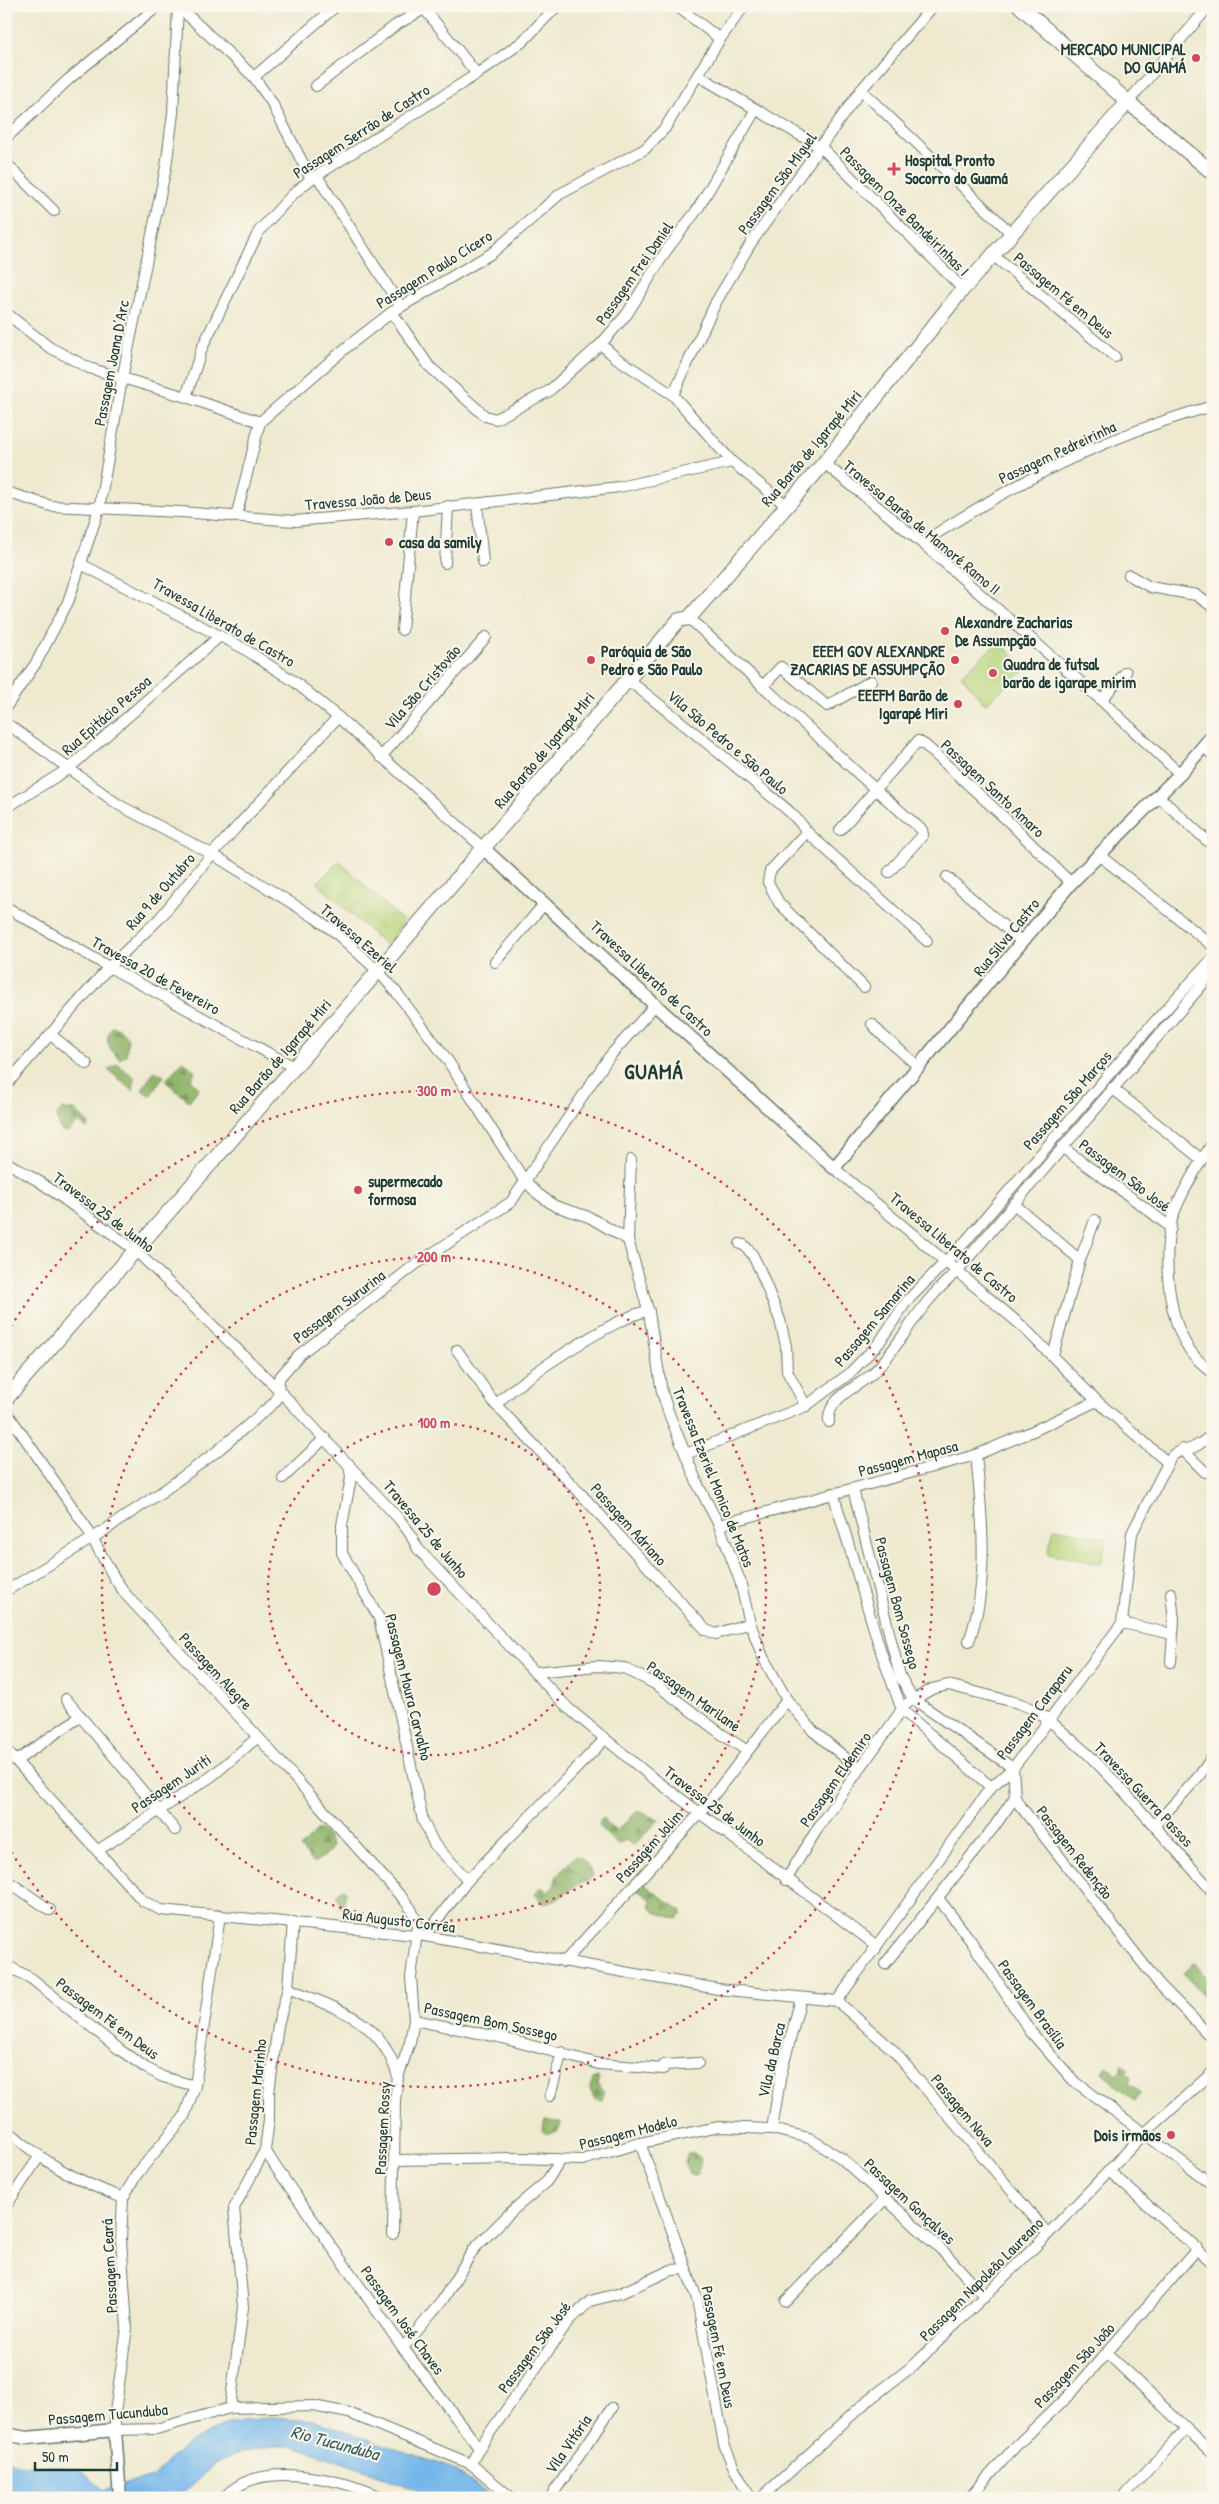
<svg xmlns="http://www.w3.org/2000/svg" width="1219" height="2504" font-family="'Patrick Hand',sans-serif">
  <defs>
    <pattern id="forest-firs" width="22" height="20" patternUnits="userSpaceOnUse" patternTransform="scale(1.25)"><rect width="22" height="20" fill="#91b66b"/><path d="M5 1l3.5 6h-7zM16 11l3.5 6h-7z" fill="#769559"/></pattern>
    <pattern id="park-crowns" width="20" height="18" patternUnits="userSpaceOnUse" patternTransform="scale(1.25)"><rect width="20" height="18" fill="#b7d47b"/><path d="M2 6a3 3 0 1 1 6 0M12 15a3 3 0 1 1 6 0" fill="none" stroke="#9db76b"/></pattern>
  </defs>
  <rect width="100%" height="100%" fill="#fbf7ec"/>
  <filter id="ink" filterUnits="userSpaceOnUse"><feTurbulence type="fractalNoise" baseFrequency=".02" numOctaves="2"/><feDisplacementMap in="SourceGraphic" scale="10" xChannelSelector="R" yChannelSelector="G"/><feConvolveMatrix kernelMatrix="1 2 1 2 8 2 1 2 1" color-interpolation-filters="sRGB"/></filter>
  <filter id="wash" filterUnits="userSpaceOnUse"><feTurbulence type="fractalNoise" baseFrequency=".0096" numOctaves="4" result="noise"/><feDisplacementMap in="SourceGraphic" scale="20" xChannelSelector="R" yChannelSelector="G"/><feGaussianBlur stdDeviation="1.12" result="paint"/><feColorMatrix in="noise" values="0 0 0 0 0 0 0 0 0 0 0 0 0 0 0 0 0 1.4 0 .05"/><feComposite in="paint" operator="in"/></filter>
  <g filter="url(#wash)">
    <rect width="100%" height="100%" fill="#eee9cf"/>
    <g fill="url(#forest-firs)" stroke="#587a50">
      <path d="M 112,1027 L 120,1029 L 128,1038 L 126,1055 L 120,1059 C 109,1050 103,1039 112,1027 Z"/>
      <polygon points="183,1061 195,1071 191,1080 199,1088 189,1101 165,1081"/>
      <polygon points="117,1064 135,1078 133,1091 108,1070"/>
      <polygon points="154,1071 164,1076 150,1096 142,1090"/>
      <polygon points="63,1108 67,1111 74,1109 89,1124 87,1129 79,1122 68,1132 61,1131 56,1116"/>
      <polygon points="638,1811 659,1820 634,1845 625,1840 618,1845 598,1826 600,1821 604,1818 607,1824 616,1831"/>
      <polygon points="319,1829 327,1836 332,1846 330,1851 314,1863 300,1848"/>
      <path d="M 575,1856 C 585,1858 589,1867 592,1876 L 588,1882 C 571,1882 560,1906 542,1903 L 535,1894 L 540,1887 L 548,1891 L 555,1884 L 556,1877 Z"/>
      <polygon points="645,1883 651,1890 682,1911 682,1914 678,1919 654,1912 650,1906 652,1900 637,1890"/>
      <polygon points="343,1889 346,1891 343,1906 354,1910 353,1917 346,1917 347,1909 341,1908 337,1894"/>
      <polygon points="1196,1963 1213,1986 1213,2006 1183,1973"/>
      <polygon points="1121,2064 1129,2069 1126,2072 1131,2077 1128,2082 1141,2093 1135,2101 1103,2073 1107,2066 1117,2075 1121,2070"/>
      <polygon points="597,2077 599,2078 597,2084 604,2093 602,2101 595,2100 590,2089 593,2079"/>
      <polygon points="544,2121 561,2122 558,2132 547,2134 543,2131"/>
      <polygon points="693,2153 701,2159 699,2173 693,2176 689,2174 685,2163 687,2154"/>
    </g>
    <polygon fill="url(#park-crowns)" stroke="#6b8858" points="339,861 404,922 386,946 317,883"/>
    <g fill="#b7d47b" stroke="#6b8858">
      <polygon points="1000,641 1025,670 985,704 961,675"/>
      <polygon points="1054,1528 1107,1538 1101,1564 1048,1554"/>
    </g>
    <polygon fill="#75b7ea" stroke="#4a7a8f" points="272,2417 313,2420 449,2467 494,2498 434,2498 385,2477 294,2446 272,2446 241,2452 218,2462 177,2498 43,2498 6,2488 6,2459 16,2464 77,2468 104,2490 153,2477 185,2445 227,2423"/>
  </g>
  <g filter="url(#ink)">
    <g fill="none" stroke-linecap="round" stroke-linejoin="round">
      <defs>
        <g id="minor">
          <polyline points="422,6 477,74"/>
          <polyline points="677,6 720,39"/>
          <polyline points="180,8 254,77 272,103 311,179"/>
          <polyline points="699,76 822,148 963,289"/>
          <polyline points="254,77 336,6"/>
          <polyline points="316,86 396,25 424,9"/>
          <polyline points="861,90 1012,234"/>
          <polyline points="1128,102 1209,6"/>
          <polyline points="6,138 69,79 158,6"/>
          <polyline points="6,163 54,211"/>
          <polyline points="317,176 401,307"/>
          <polyline points="994,256 1115,357"/>
          <polyline points="392,312 429,366 485,416 496,419 549,391 601,344 627,314 666,251 697,210 756,109"/>
          <polyline points="6,313 49,347 89,368 186,397 260,422"/>
          <polyline points="601,344 615,357 673,395 732,462 786,505"/>
          <polyline points="673,395 716,302 751,243 861,90 933,6"/>
          <polyline points="186,397 202,348 259,231 292,195 311,179 477,74 522,42 557,6"/>
          <polyline points="824,463 922,543 1101,700 1180,774"/>
          <polyline points="6,492 51,506 181,512 294,521 413,511 619,487 732,462"/>
          <polyline points="477,504 483,562"/>
          <polyline points="236,517 260,422 348,346 392,312 492,253 560,194 645,149 665,128 720,39 744,6"/>
          <path d="M 922,543 C 1011,484 1109,434 1213,406"/>
          <polyline points="445,563 448,506"/>
          <polyline points="81,564 243,648 295,682 338,717 483,848"/>
          <polyline points="1129,575 1150,587 1196,595 1213,607"/>
          <polyline points="689,618 876,790 922,830 923,835 889,872"/>
          <polyline points="402,630 413,511"/>
          <path d="M 627,679 C 670,713 713,747 754,782 C 772,798 794,812 807,832 L 927,941"/>
          <polyline points="762,687 781,667 827,706 871,681"/>
          <polyline points="1101,700 1126,672"/>
          <polyline points="6,707 36,663 68,602 99,509 122,379 166,167 173,113 178,6"/>
          <polyline points="6,723 119,805 212,854 314,917 335,932 378,971 397,993 446,1058 524,1180 538,1194 555,1206 589,1217 628,1240"/>
          <polyline points="1204,747 1213,755"/>
          <polyline points="381,757 486,637"/>
          <polyline points="1158,796 1213,846"/>
          <polyline points="6,808 68,769 220,636"/>
          <polyline points="840,830 918,741 925,745 1008,821 1071,883"/>
          <polyline points="807,832 770,871 768,882 779,903 864,987"/>
          <polyline points="1099,855 1213,946"/>
          <polyline points="947,877 1022,942"/>
          <polyline points="6,907 109,967 294,1067"/>
          <polyline points="495,962 545,903"/>
          <polyline points="872,1024 881,1034 919,1067"/>
          <polyline points="51,1035 87,1064"/>
          <polyline points="6,1085 109,967 160,918 212,854 338,717"/>
          <polyline points="1112,1088 1201,1159"/>
          <path d="M 1213,1142 C 1201,1160 1175,1203 1171,1223 C 1163,1259 1168,1318 1189,1349 C 1195,1358 1204,1366 1213,1373"/>
          <path d="M 1062,1147 C 1098,1175 1136,1199 1171,1228"/>
          <polyline points="631,1160 628,1240 649,1313 662,1392 669,1414 698,1485 719,1525 740,1581 750,1623 763,1657 787,1700 813,1731 859,1769"/>
          <polyline points="6,1162 40,1182 135,1250 277,1388 399,1519 409,1532 418,1549 568,1708 649,1775 877,1946"/>
          <polyline points="834,1168 1022,1326 1097,1401 1168,1463"/>
          <polyline points="1014,1204 1080,1260"/>
          <polyline points="740,1244 744,1245 752,1254 760,1270 780,1320 786,1346 787,1371 806,1406"/>
          <polyline points="457,1350 496,1405 580,1493 706,1630 716,1634 750,1623"/>
          <polyline points="1053,1355 1080,1260 1095,1220"/>
          <path d="M 496,1405 C 514,1383 621,1313 649,1311"/>
          <polyline points="6,1411 86,1527 115,1579 127,1596 258,1737 405,1901 411,1909 418,1925 411,1977 414,2020 410,2042 398,2077 395,2100 393,2234"/>
          <path d="M 829,1422 C 826,1399 857,1387 872,1374 C 895,1352 908,1325 928,1301 C 937,1290 947,1281 957,1271 L 1213,972"/>
          <polyline points="1182,1449 1205,1472"/>
          <polyline points="686,1454 806,1406 849,1374 879,1343 906,1302 964,1243 1148,1029 1213,958"/>
          <polyline points="349,1464 351,1478 342,1525 342,1553 379,1618 423,1821 434,1844 468,1880"/>
          <polyline points="283,1478 325,1438"/>
          <polyline points="853,1489 900,1676 913,1699 1013,1768 1015,1797 1018,1803 1159,1984 1213,2039"/>
          <polyline points="833,1493 881,1652 902,1710 991,1787"/>
          <polyline points="719,1525 976,1455 1033,1431 1097,1401"/>
          <polyline points="6,1591 93,1538 166,1489 216,1452 275,1402 278,1395 279,1378 300,1354 416,1264 511,1202 609,1057 656,1004"/>
          <polyline points="1122,1623 1172,1634"/>
          <path d="M 969,1641 C 990,1583 982,1514 976,1455"/>
          <polyline points="1171,1662 1174,1620 1171,1593"/>
          <polyline points="534,1672 598,1666 624,1668 657,1685 720,1733 746,1750"/>
          <polyline points="66,1699 175,1830"/>
          <polyline points="6,1750 143,1901 161,1910 425,1936 718,1989 837,2001 893,2050 1048,2234"/>
          <polyline points="16,1761 81,1716"/>
          <polyline points="1155,1825 1199,1776 1213,1756"/>
          <polyline points="97,1851 212,1776 258,1737"/>
          <polyline points="6,1880 50,1910"/>
          <polyline points="786,1880 821,1823 906,1704 932,1689 948,1685 1018,1703 1031,1708 1049,1720 1089,1755 1119,1786 1213,1892"/>
          <polyline points="938,1898 971,1941 1030,2031 1073,2080 1213,2185"/>
          <polyline points="220,1915 195,2086 184,2117 137,2174 123,2198 121,2239 127,2328 115,2412 115,2430 156,2429 230,2408 313,2406 349,2413 471,2464"/>
          <polyline points="425,1936 468,1880 605,1739"/>
          <polyline points="564,1962 700,1813 787,1700"/>
          <polyline points="885,1964 994,1827 1015,1797"/>
          <polyline points="6,1965 32,1979 120,2050 146,2068 163,2077 195,2086"/>
          <path d="M 288,1988 C 338,2010 381,2018 398,2077"/>
          <path d="M 837,2001 L 991,1787 L 1013,1768 L 1122,1623 L 1132,1533 L 1171,1457 C 1178,1449 1184,1452 1192,1448 C 1200,1445 1206,1439 1213,1434"/>
          <polyline points="414,2020 503,2038 599,2064 663,2069 664,2065 698,2063"/>
          <polyline points="550,2096 562,2052"/>
          <path d="M 6,2129 C 44,2163 75,2180 123,2198"/>
          <polyline points="772,2129 781,2074 801,1998"/>
          <polyline points="640,2143 697,2299 724,2444 734,2468 751,2498"/>
          <polyline points="265,2150 277,2169 403,2348 479,2448 471,2464 512,2498"/>
          <polyline points="395,2160 520,2158 582,2160 640,2143 719,2127 772,2129 809,2138 841,2158 945,2253 985,2297"/>
          <polyline points="1109,2171 1213,2263"/>
          <polyline points="6,2206 39,2157"/>
          <polyline points="786,2301 886,2198"/>
          <polyline points="403,2348 442,2301 474,2249 513,2210 546,2182 561,2160"/>
          <polyline points="1107,2353 1213,2454"/>
          <polyline points="230,2408 243,2307 234,2208 265,2150 269,2120 269,2093 278,2025 288,1988 293,1922"/>
          <polyline points="479,2448 570,2320 590,2301 621,2293 671,2270 686,2269"/>
          <path d="M 224,2498 C 258,2457 343,2480 385,2498"/>
          <polyline points="550,2498 612,2408"/>
          <polyline points="761,2498 866,2402 914,2365 1048,2234 1145,2133 1213,2072"/>
          <polyline points="969,2498 1015,2447 1075,2389 1198,2248"/>
          <polyline points="1122,2498 1185,2430"/>
        </g>
        <g id="tertiary">
          <polyline points="483,848 834,1168 1071,883 1180,774 1213,735"/>
          <polyline points="6,2434 26,2438 115,2430 120,2498"/>
        </g>
        <g id="secondary">
          <polyline points="1020,6 1128,102 1213,173"/>
          <polyline points="6,1399 378,971 679,620 689,618 824,463 963,289 1128,102"/>
        </g>
      </defs>
      <use href="#minor" stroke="#67796a" stroke-width="12"/>
      <use href="#tertiary" stroke="#67796a" stroke-width="15"/>
      <use href="#secondary" stroke="#67796a" stroke-width="16"/>
      <use href="#minor" stroke="#fff" stroke-width="10"/>
      <use href="#tertiary" stroke="#fff" stroke-width="12"/>
      <use href="#secondary" stroke="#fff" stroke-width="14"/>
    </g>
  </g>
  <g fill="none" stroke="#d1495b" stroke-width="2.5" stroke-dasharray="2.5 5">
    <circle cx="434" cy="1589" r="166"/>
    <circle cx="434" cy="1589" r="332"/>
    <path d="M7 1333A498 498 0 1 1 7 1845"/>
  </g>
  <g fill="#d1495b" stroke="#fbf7ec" stroke-width="2">
    <circle cx="1196" cy="58" r="5"/>
    <path d="M891.5 161.5h5v5h5v5h-5v5h-5v-5h-5v-5h5z"/>
    <circle cx="389" cy="542" r="5"/>
    <circle cx="945" cy="631" r="5"/>
    <circle cx="591" cy="660" r="5"/>
    <circle cx="955" cy="660" r="5"/>
    <circle cx="993" cy="673" r="5"/>
    <circle cx="958" cy="704" r="5"/>
    <circle cx="358" cy="1190" r="5"/>
    <circle cx="1171" cy="2135" r="5"/>
  </g>
  <g text-anchor="middle" stroke-width="4" stroke-linejoin="round" paint-order="stroke">
    <g font-size="16" font-weight="bold" fill="#1f3d34" stroke="#fbf7ec" text-anchor="start">
      <text x="1186" y="55" text-anchor="end">MERCADO MUNICIPAL<tspan x="1186" dy="18">DO GUAMÁ</tspan></text>
      <text x="905" y="166">Hospital Pronto<tspan x="905" dy="18">Socorro do Guamá</tspan></text>
      <text x="399" y="548">casa da samily</text>
      <text x="955" y="628">Alexandre Zacharias<tspan x="955" dy="18">De Assumpção</tspan></text>
      <text x="601" y="657">Paróquia de São<tspan x="601" dy="18">Pedro e São Paulo</tspan></text>
      <text x="945" y="657" text-anchor="end">EEEM GOV ALEXANDRE<tspan x="945" dy="18">ZACARIAS DE ASSUMPÇÃO</tspan></text>
      <text x="1003" y="670">Quadra de futsal<tspan x="1003" dy="18">barão de igarape mirim</tspan></text>
      <text x="948" y="701" text-anchor="end">EEEFM Barão de<tspan x="948" dy="18">Igarapé Miri</tspan></text>
      <text x="368" y="1187">supermecado<tspan x="368" dy="18">formosa</tspan></text>
      <text x="1161" y="2141" text-anchor="end">Dois irmãos</text>
    </g>
    <g font-size="16" fill="#1f3d34" stroke="#fbf7ec">
      <text transform="translate(361 131) rotate(-33)" y="6">Passagem Serrão de Castro</text>
      <text transform="translate(777 183) rotate(-54)" y="6">Passagem São Miguel</text>
      <text transform="translate(905 211) rotate(45)" y="6">Passagem Onze Bandeirinhas I</text>
      <text transform="translate(434 269) rotate(-32)" y="6">Passagem Paulo Cícero</text>
      <text transform="translate(634 273) rotate(-55)" y="6">Passagem Frei Daniel</text>
      <text transform="translate(1064 295) rotate(40)" y="6">Passagem Fé em Deus</text>
      <text transform="translate(111 363) rotate(-79)" y="6">Passagem Joana D’Arc</text>
      <text transform="translate(811 448) rotate(-50)" y="6">Rua Barão de Igarapé Miri</text>
      <text transform="translate(1057 452) rotate(-25)" y="6">Passagem Pedreirinha</text>
      <text transform="translate(368 499) rotate(-5)" y="6">Travessa João de Deus</text>
      <text transform="translate(922 527) rotate(40)" y="6">Travessa Barão de Mamoré Ramo II</text>
      <text transform="translate(224 622) rotate(30)" y="6">Travessa Liberato de Castro</text>
      <text transform="translate(422 687) rotate(-49)" y="6">Vila São Cristovão</text>
      <text transform="translate(106 715) rotate(-41)" y="6">Rua Epitácio Pessoa</text>
      <text transform="translate(728 742) rotate(40)" y="6">Vila São Pedro e São Paulo</text>
      <text transform="translate(544 750) rotate(-50)" y="6">Rua Barão de Igarapé Miri</text>
      <text transform="translate(993 788) rotate(43)" y="6">Passagem Santo Amaro</text>
      <text transform="translate(160 891) rotate(-49)" y="6">Rua 9 de Outubro</text>
      <text transform="translate(1006 937) rotate(-51)" y="6">Rua Silva Castro</text>
      <text transform="translate(359 938) rotate(41)" y="6">Travessa Ezeriel</text>
      <text transform="translate(156 975) rotate(29)" y="6">Travessa 20 de Fevereiro</text>
      <text transform="translate(652 978) rotate(43)" y="6">Travessa Liberato de Castro</text>
      <text transform="translate(280 1056) rotate(-49)" y="6">Rua Barão de Igarapé Miri</text>
      <text transform="translate(1067 1100) rotate(-49)" y="6">Passagem São Marços</text>
      <text transform="translate(1125 1175) rotate(37)" y="6">Passagem São José</text>
      <text transform="translate(104 1212) rotate(37)" y="6">Travessa 25 de Junho</text>
      <text transform="translate(954 1247) rotate(40)" y="6">Travessa Liberato de Castro</text>
      <text transform="translate(339 1306) rotate(-37)" y="6">Passagem Sururina</text>
      <text transform="translate(874 1320) rotate(-50)" y="6">Passagem Samarina</text>
      <text transform="translate(908 1458) rotate(-15)" y="6">Passagem Mapasa</text>
      <text transform="translate(714 1477) rotate(68)" y="6">Travessa Ezeriel Monico de Matos</text>
      <text transform="translate(629 1524) rotate(48)" y="6">Passagem Adriano</text>
      <text transform="translate(426 1529) rotate(50)" y="6">Travessa 25 de Junho</text>
      <text transform="translate(898 1603) rotate(75)" y="6">Passagem Bom Sossego</text>
      <text transform="translate(216 1671) rotate(47)" y="6">Passagem Alegre</text>
      <text transform="translate(409 1687) rotate(76)" y="6">Passagem Moura Carvalho</text>
      <text transform="translate(694 1696) rotate(35)" y="6">Passagem Marilane</text>
      <text transform="translate(1034 1712) rotate(-53)" y="6">Passagem Caraparu</text>
      <text transform="translate(835 1779) rotate(-55)" y="6">Passagem Eldemiro</text>
      <text transform="translate(171 1783) rotate(-34)" y="6">Passagem Juriti</text>
      <text transform="translate(1144 1794) rotate(47)" y="6">Travessa Guerra Passos</text>
      <text transform="translate(715 1806) rotate(37)" y="6">Travessa 25 de Junho</text>
      <text transform="translate(649 1846) rotate(-48)" y="6">Passagem Jolim</text>
      <text transform="translate(1075 1852) rotate(52)" y="6">Passagem Redenção</text>
      <text transform="translate(399 1920) rotate(7)" y="6">Rua Augusto Corrêa</text>
      <text transform="translate(1033 2004) rotate(54)" y="6">Passagem Brasília</text>
      <text transform="translate(108 2018) rotate(37)" y="6">Passagem Fé em Deus</text>
      <text transform="translate(491 2021) rotate(12)" y="6">Passagem Bom Sossego</text>
      <text transform="translate(771 2060) rotate(-77)" y="6">Vila da Barca</text>
      <text transform="translate(255 2092) rotate(-84)" y="6">Passagem Marinho</text>
      <text transform="translate(963 2110) rotate(50)" y="6">Passagem Nova</text>
      <text transform="translate(382 2128) rotate(-87)" y="6">Passagem Rossy</text>
      <text transform="translate(628 2132) rotate(-14)" y="6">Passagem Modelo</text>
      <text transform="translate(910 2201) rotate(43)" y="6">Passagem Gonçalves</text>
      <text transform="translate(109 2266) rotate(-93)" y="6">Passagem Ceará</text>
      <text transform="translate(981 2279) rotate(-45)" y="6">Passagem Napoleão Laureano</text>
      <text transform="translate(403 2320) rotate(54)" y="6">Passagem José Chaves</text>
      <text transform="translate(534 2347) rotate(-53)" y="6">Passagem São José</text>
      <text transform="translate(719 2347) rotate(79)" y="6">Passagem Fé em Deus</text>
      <text transform="translate(1074 2365) rotate(-47)" y="6">Passagem São João</text>
      <text transform="translate(108 2414) rotate(-5)" y="6">Passagem Tucunduba</text>
      <text transform="translate(568 2444) rotate(-55)" y="6">Vila Vitória</text>
    </g>
    <g font-size="18" font-style="italic" fill="#345c62" stroke="#fbf7ec">
      <text transform="translate(335 2443) rotate(15)" y="6">Rio Tucunduba</text>
    </g>
    <g font-size="21" font-weight="bold" letter-spacing="1" fill="#1f3d34" stroke="#fbf7ec">
      <text x="654" y="1079">GUAMÁ</text>
    </g>
  </g>
  <circle cx="434" cy="1589" r="8" fill="#d1495b" stroke="#fbf7ec" stroke-width="2.5"/>
  <g font-size="15" text-anchor="middle" font-weight="bold" fill="#d1495b" stroke="#fbf7ec" stroke-width="4" stroke-linejoin="round" paint-order="stroke">
    <text x="434" y="1096">300 m</text>
    <text x="434" y="1262">200 m</text>
    <text x="434" y="1428">100 m</text>
  </g>
  <rect width="1219" height="2504" fill="none" stroke="#fbf7ec" stroke-width="25"/>
  <path d="M35 2462v8h82v-8" fill="none" stroke="#1f3d34" stroke-width="2.5"/>
  <text x="42" y="2462" font-size="15" fill="#1f3d34" stroke="#fbf7ec" stroke-width="4" paint-order="stroke">50 m</text>
</svg>
